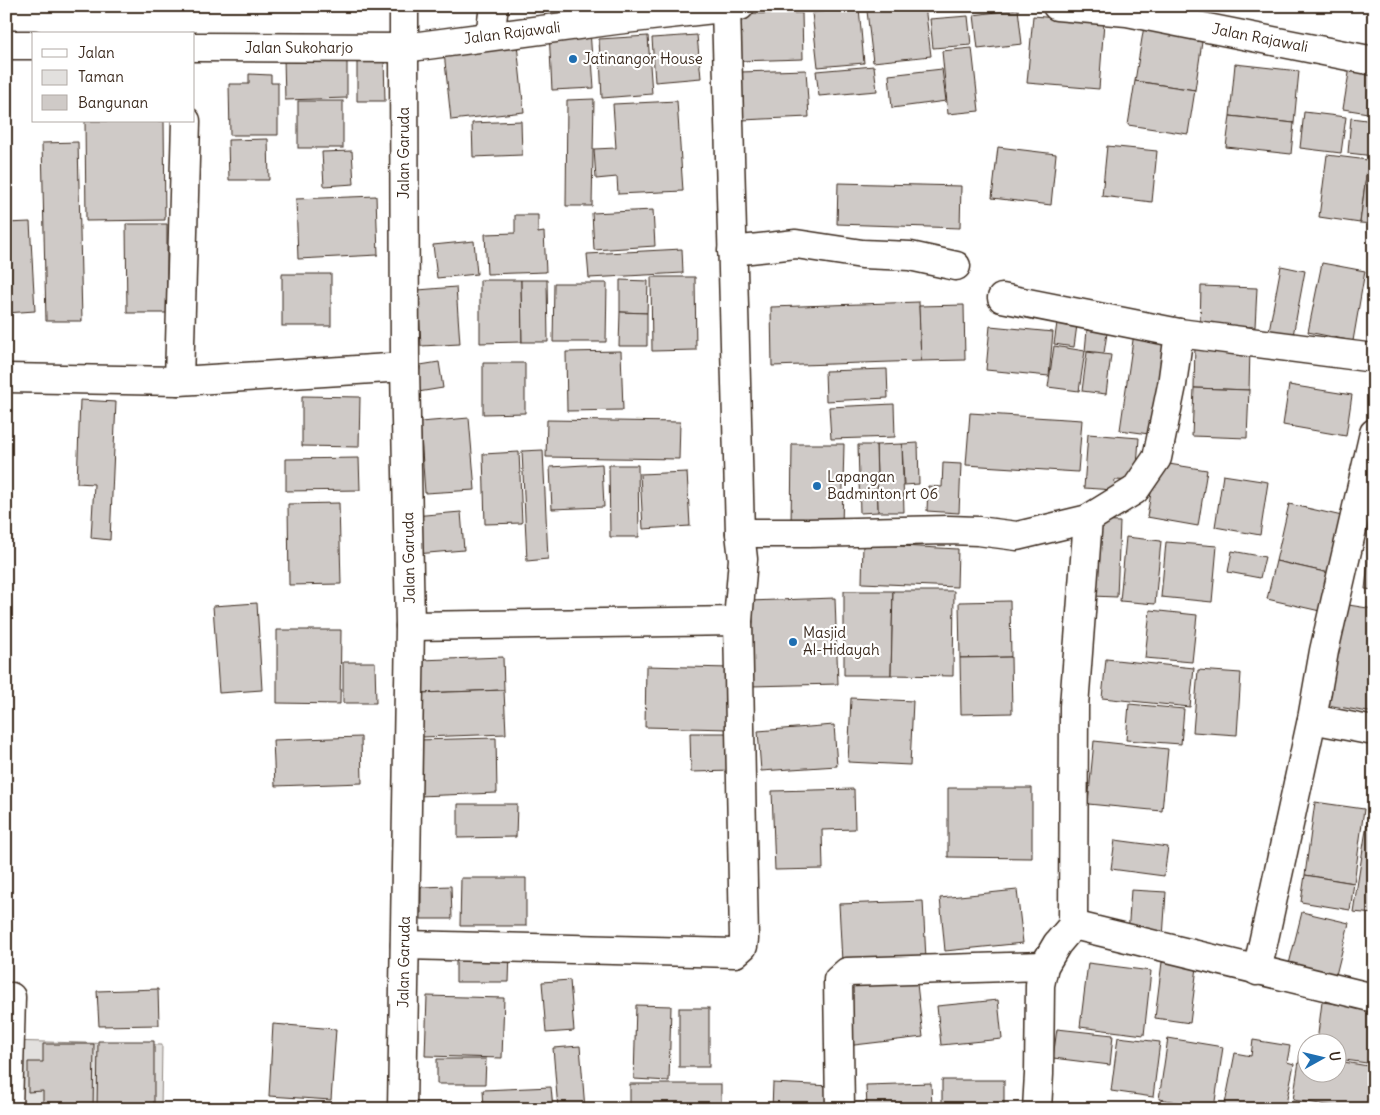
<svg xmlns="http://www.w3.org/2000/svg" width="1380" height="1115" font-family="Delius,sans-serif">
  <rect width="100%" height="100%" fill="#fff"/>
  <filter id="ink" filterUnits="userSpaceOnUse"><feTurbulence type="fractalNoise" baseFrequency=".02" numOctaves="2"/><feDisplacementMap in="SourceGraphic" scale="10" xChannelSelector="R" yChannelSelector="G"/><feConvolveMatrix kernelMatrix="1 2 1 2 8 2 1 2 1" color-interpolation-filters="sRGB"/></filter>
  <g filter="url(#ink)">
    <polygon fill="#e2e0de" stroke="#8e857e" points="6,1041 162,1045 161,1109 6,1109"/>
    <g fill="#cfcac7" stroke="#3b2a1e">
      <polygon points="911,6 925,6 931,56 873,62 867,11"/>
      <polygon points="859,8 864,63 818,67 812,13"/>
      <polygon points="1018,9 1022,44 978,49 974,15"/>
      <polygon points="802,13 803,59 739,61 737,14"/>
      <polygon points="968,16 971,45 933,48 930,19"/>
      <polygon points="1033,16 1104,22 1099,89 1027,83"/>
      <polygon points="1144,26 1203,35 1195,90 1135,81"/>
      <polygon points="590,30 594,88 552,90 549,32"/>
      <polygon points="697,35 701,78 655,82 652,38"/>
      <polygon points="648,36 652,94 602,98 599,39"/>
      <polygon points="517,44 524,112 451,120 444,52"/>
      <polygon points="972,48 979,111 948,114 942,51"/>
      <polygon points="347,56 347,98 285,100 284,58"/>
      <polygon points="357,57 384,57 385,101 357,101"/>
      <polygon points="1235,64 1299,71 1294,123 1230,116"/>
      <polygon points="874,66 877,91 819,96 816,71"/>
      <polygon points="1350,67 1374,71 1374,114 1343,109"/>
      <polygon points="942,69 946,101 892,108 889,75"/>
      <polygon points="806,70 809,117 742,120 740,72"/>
      <polygon points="249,74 271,75 271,83 278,83 278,135 230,135 229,84 249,84"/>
      <polygon points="1135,81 1195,90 1188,134 1128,125"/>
      <polygon points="594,99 592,206 566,206 567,100"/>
      <rect x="298" y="101" width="45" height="47"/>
      <polygon points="677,101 683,191 618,194 617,177 596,179 594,149 616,148 613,104"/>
      <polygon points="1304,112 1346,117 1341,153 1300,148"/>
      <polygon points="1230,116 1294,123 1291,154 1226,147"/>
      <polygon points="1351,118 1374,121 1374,156 1348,153"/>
      <polygon points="85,121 164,121 165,220 86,221"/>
      <polygon points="521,121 522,155 473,157 472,123"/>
      <polygon points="268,139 269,180 229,180 228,140"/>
      <polygon points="78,142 82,321 46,321 42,143"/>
      <polygon points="1107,146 1157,151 1152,202 1102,196"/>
      <polygon points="998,147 1056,154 1051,205 992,198"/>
      <polygon points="352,151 354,184 324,186 322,152"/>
      <polygon points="1327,155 1368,160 1360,223 1319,217"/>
      <polygon points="1368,160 1374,161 1374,224 1360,223"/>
      <polygon points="838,183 961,186 960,228 837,224"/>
      <polygon points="376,196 378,255 298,259 296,199"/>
      <polygon points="653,210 655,246 594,250 592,213"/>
      <polygon points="515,215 538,215 538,233 544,232 546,272 487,274 485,234 515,233"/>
      <polygon points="30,222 35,311 6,313 6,223"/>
      <polygon points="126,224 167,224 167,313 127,313"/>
      <polygon points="474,241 477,274 437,278 433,245"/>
      <polygon points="682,249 683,273 589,278 587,254"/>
      <polygon points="1322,263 1365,271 1353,341 1308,332"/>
      <polygon points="1281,266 1305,271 1292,341 1268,336"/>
      <rect x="282" y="274" width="49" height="52"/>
      <polygon points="651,277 695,277 696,350 652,351"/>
      <polygon points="480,280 521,280 522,342 480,343"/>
      <polygon points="521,280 547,280 548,342 522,342"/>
      <polygon points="620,280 648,281 647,313 620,312"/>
      <polygon points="554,283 607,283 606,342 553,342"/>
      <polygon points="1201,286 1257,288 1255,327 1200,325"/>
      <polygon points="456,287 460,344 421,346 418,290"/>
      <polygon points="919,302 921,361 772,366 771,307"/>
      <polygon points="964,305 965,360 921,361 919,306"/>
      <polygon points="620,312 647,313 647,346 619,346"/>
      <polygon points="1057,323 1077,325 1074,347 1054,344"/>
      <polygon points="990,326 1053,332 1049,376 986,370"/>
      <polygon points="1087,330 1107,333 1104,353 1085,351"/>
      <polygon points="1134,333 1170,338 1156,435 1120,430"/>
      <polygon points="1195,345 1250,347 1249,390 1194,388"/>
      <polygon points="1054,346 1085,351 1079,391 1048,387"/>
      <polygon points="621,351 623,410 567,411 566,352"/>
      <polygon points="1087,352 1111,355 1106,394 1082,391"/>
      <polygon points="439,362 443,388 418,392 414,366"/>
      <polygon points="483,363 525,363 525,413 483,414"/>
      <polygon points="887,369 888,398 826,401 825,371"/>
      <polygon points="1289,385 1352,395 1346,436 1283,425"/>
      <polygon points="1194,388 1249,390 1247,438 1192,436"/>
      <polygon points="302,396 360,397 359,447 302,446"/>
      <polygon points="80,400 116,402 110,540 91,538 94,484 77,483"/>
      <polygon points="894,404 895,437 831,439 829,407"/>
      <polygon points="970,413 1082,420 1078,472 966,465"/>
      <polygon points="469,418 475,490 425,493 420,422"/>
      <polygon points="547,420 680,422 679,459 546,457"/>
      <polygon points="1088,434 1139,438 1136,481 1115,480 1114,490 1084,488"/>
      <polygon points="918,443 919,484 904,485 902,444"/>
      <polygon points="792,444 844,444 842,527 791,527"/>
      <polygon points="902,444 904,512 878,512 876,445"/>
      <polygon points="858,445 876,445 878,512 860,513"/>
      <polygon points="543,450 548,559 527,561 522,451"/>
      <polygon points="519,452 522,523 485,524 483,454"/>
      <polygon points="359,458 360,490 286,491 286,459"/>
      <polygon points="1156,462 1207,470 1198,526 1147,517"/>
      <polygon points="943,463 961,464 959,513 927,511 928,486 942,487"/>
      <polygon points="602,464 604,507 552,509 550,467"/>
      <polygon points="609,465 638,465 639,537 610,537"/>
      <polygon points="687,472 690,526 643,529 640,474"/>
      <polygon points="1223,475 1268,482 1260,535 1215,527"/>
      <polygon points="339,503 341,584 289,585 288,504"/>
      <polygon points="1289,504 1342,516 1329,573 1276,561"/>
      <polygon points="461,512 464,550 416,554 413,516"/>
      <polygon points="1094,521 1120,522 1117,597 1091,596"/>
      <polygon points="1372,531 1374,531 1374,590 1365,589"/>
      <polygon points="1126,537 1161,541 1155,604 1120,601"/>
      <polygon points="1166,542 1217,546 1212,602 1161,597"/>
      <polygon points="863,544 958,549 957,587 862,583"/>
      <polygon points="1232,551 1265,557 1260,578 1228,572"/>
      <polygon points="1276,561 1329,573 1320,611 1267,599"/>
      <polygon points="844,591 893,591 891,675 844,675"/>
      <polygon points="893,591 954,591 953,676 891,675"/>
      <polygon points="835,598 838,684 751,686 749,601"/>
      <polygon points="1010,601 1011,657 960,658 959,602"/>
      <polygon points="257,603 262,690 219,693 213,606"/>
      <polygon points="1342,604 1374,609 1374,713 1327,705"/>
      <polygon points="1150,610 1197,615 1192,662 1145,658"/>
      <polygon points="277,630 341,630 340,704 277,703"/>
      <polygon points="503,657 504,690 421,693 420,660"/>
      <polygon points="1011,657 1012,713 961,714 960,658"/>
      <polygon points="1106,659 1194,668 1190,707 1102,698"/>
      <polygon points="343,662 375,662 376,703 343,703"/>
      <polygon points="646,666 730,668 729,729 645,727"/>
      <polygon points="1198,670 1241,673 1237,735 1193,732"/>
      <polygon points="504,690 506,734 422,737 421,693"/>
      <polygon points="851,698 913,701 910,765 848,762"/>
      <polygon points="1129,704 1184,709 1181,744 1126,740"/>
      <polygon points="834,725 837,766 761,771 758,731"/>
      <polygon points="690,733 735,733 736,771 691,772"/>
      <polygon points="361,737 362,783 275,786 273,740"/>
      <polygon points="496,738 497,793 418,796 417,740"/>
      <polygon points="1094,741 1168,749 1162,811 1088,804"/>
      <polygon points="948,788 1032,788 1032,858 948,857"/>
      <polygon points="854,789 855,829 822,830 823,869 775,870 772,791"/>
      <polygon points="1315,802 1364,809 1354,883 1305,875"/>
      <polygon points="458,804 517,804 516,837 458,838"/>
      <polygon points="1369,811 1374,811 1374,914 1353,912"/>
      <polygon points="1115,840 1168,847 1164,876 1111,869"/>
      <polygon points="1305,875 1354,883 1350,910 1301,902"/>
      <polygon points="461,878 526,878 526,926 460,926"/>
      <polygon points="451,886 452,919 421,919 421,887"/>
      <polygon points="1017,890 1023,943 945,951 940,898"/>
      <polygon points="1131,890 1166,892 1163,938 1128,935"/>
      <polygon points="923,901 926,959 842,962 839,904"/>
      <polygon points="1302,912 1349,923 1334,983 1287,972"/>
      <polygon points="1374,927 1374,990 1368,990"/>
      <polygon points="456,952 510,952 509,982 456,982"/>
      <polygon points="1162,962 1197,967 1190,1023 1155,1018"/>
      <polygon points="1088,963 1151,971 1144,1035 1080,1027"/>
      <polygon points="916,975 923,1037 846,1046 839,984"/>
      <polygon points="570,980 574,1031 546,1033 542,982"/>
      <polygon points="158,989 159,1025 99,1026 97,991"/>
      <polygon points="427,996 504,998 502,1058 425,1056"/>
      <polygon points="998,1000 1002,1039 941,1045 937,1006"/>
      <polygon points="1322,1002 1374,1009 1374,1064 1338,1059 1338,1042 1317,1042"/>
      <polygon points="636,1005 671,1006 669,1081 634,1079"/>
      <rect x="679" y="1008" width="30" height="59"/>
      <polygon points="273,1024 336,1029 331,1100 269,1096"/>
      <polygon points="1057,1029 1113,1035 1110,1065 1053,1058"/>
      <polygon points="1118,1037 1160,1042 1153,1097 1111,1091"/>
      <polygon points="1168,1038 1223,1047 1214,1108 1159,1099"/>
      <polygon points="1253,1040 1290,1046 1287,1062 1294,1064 1285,1109 1224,1109 1235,1053 1251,1056"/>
      <polygon points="98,1041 154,1041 154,1109 97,1109"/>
      <polygon points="43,1044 94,1044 93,1109 43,1109 43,1091 28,1092 28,1062 43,1062"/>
      <polygon points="580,1046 585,1109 558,1109 553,1048"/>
      <polygon points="1300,1055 1308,1057 1308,1072 1338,1072 1338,1061 1374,1067 1374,1109 1355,1109 1293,1100"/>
      <polygon points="437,1059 486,1059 485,1084 437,1084"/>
      <rect x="942" y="1080" width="62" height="29"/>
      <polygon points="773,1083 831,1086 830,1109 772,1109"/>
      <polygon points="931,1083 932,1109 867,1109 866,1085"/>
      <rect x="630" y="1084" width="91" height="25"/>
      <polygon points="551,1087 553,1109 484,1109 483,1090"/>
    </g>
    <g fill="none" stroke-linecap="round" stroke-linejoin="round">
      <defs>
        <g id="minor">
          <polyline points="726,7 740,533"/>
          <polyline points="490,36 494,6"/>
          <polyline points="732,251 796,244 862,254 910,256 956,266"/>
          <polyline points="1002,298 1179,333 1172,385 1157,458 1135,490 1088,519 1074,706 1073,925 1057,944 1044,966 1040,985 1039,1074 1037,1109"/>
          <polyline points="1179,333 1374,358"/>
          <polyline points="6,378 179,381 405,367"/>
          <polyline points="179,381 186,121"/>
          <polyline points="410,626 738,621 743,559 740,533 808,533 948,530 978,531 1017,536 1088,519"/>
          <polyline points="1312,719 1374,731"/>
          <polyline points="1073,925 1374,998"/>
          <polyline points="405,945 735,953 743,946 744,939 738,621"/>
          <polyline points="1257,971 1312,719 1324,651 1374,433"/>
          <polyline points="8,1109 11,997"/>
          <polyline points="402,1109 410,626 405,367 404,48"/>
          <polyline points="840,1109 838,980 847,972 1044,966"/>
        </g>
        <g id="major">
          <polyline points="1057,6 1127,12 1374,61"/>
          <polyline points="6,45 34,45"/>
          <polyline points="194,47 404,48 616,20 740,6"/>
          <polyline points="404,48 404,6"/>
        </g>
      </defs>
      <use href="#minor" stroke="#3b2a1e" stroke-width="31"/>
      <use href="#major" stroke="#3b2a1e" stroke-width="31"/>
      <use href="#minor" stroke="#fff" stroke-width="28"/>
      <use href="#major" stroke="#fff" stroke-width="28"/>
    </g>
  </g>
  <g fill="#1f6fb2" stroke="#fff" stroke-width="2">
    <circle cx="573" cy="59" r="5"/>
    <circle cx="817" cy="486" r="5"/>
    <circle cx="793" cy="642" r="5"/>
  </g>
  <g text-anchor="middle" stroke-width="4.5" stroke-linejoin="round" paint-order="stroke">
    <g font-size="15" fill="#3b2a1e" stroke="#fff">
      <text transform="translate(512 33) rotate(-7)" y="5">Jalan Rajawali</text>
      <text transform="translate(1260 38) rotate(11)" y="5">Jalan Rajawali</text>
      <text x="299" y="53">Jalan Sukoharjo</text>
      <text transform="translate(404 153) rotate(-90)" y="5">Jalan Garuda</text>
      <text transform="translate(409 558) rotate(-91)" y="5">Jalan Garuda</text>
      <text transform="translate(404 962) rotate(-89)" y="5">Jalan Garuda</text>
    </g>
    <g font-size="15" fill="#3b2a1e" stroke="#fff" text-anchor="start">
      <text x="583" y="64">Jatinangor House</text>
      <text x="827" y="482">Lapangan<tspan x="827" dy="17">Badminton rt 06</tspan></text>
      <text x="803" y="638">Masjid<tspan x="803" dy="17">Al-Hidayah</tspan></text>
    </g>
  </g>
  <rect width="1380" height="1115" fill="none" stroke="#fff" stroke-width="25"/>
  <rect x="12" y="12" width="1355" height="1090" fill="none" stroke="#3b2a1e" stroke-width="2" filter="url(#ink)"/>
  <rect x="32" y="32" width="162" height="90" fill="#ffffff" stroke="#b1aaa5"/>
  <rect x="42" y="49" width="25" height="8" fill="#ffffff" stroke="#b1aaa5"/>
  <text x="78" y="58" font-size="15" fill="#3b2a1e">Jalan</text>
  <rect x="42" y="70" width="25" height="15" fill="#e2e0de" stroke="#b1aaa5"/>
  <text x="78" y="82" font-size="15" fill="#3b2a1e">Taman</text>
  <rect x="42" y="95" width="25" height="15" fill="#cfcac7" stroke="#b1aaa5"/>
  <text x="78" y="108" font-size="15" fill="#3b2a1e">Bangunan</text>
  <g transform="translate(1322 1058) rotate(82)"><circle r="24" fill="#ffffff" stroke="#b1aaa5"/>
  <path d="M0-4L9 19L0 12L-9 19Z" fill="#1f6fb2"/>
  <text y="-8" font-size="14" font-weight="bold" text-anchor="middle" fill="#3b2a1e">U</text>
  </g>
</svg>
